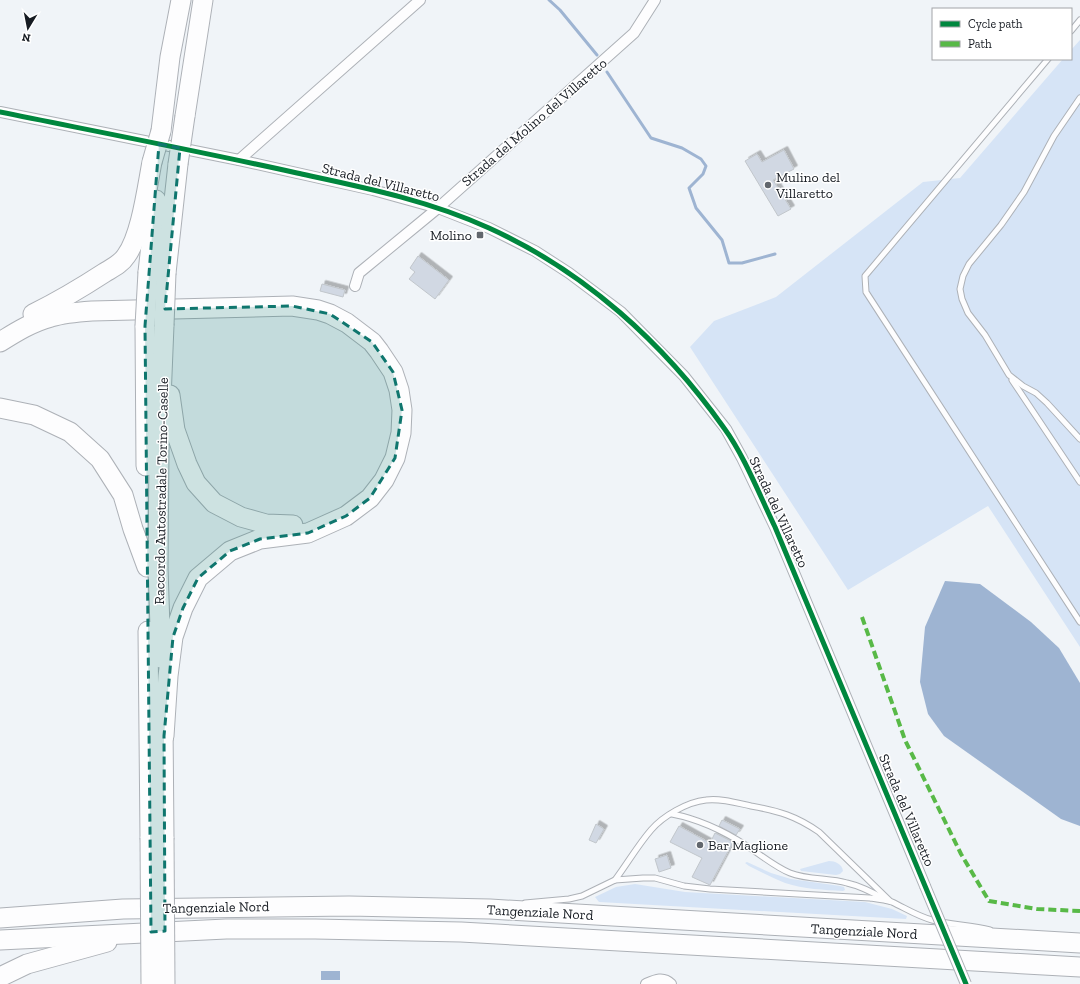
<svg xmlns="http://www.w3.org/2000/svg" width="1080" height="984" font-family="'Zilla Slab',serif">
  <defs>
    <filter id="shadow"><feDropShadow dx="3.5" dy="-3.5" stdDeviation="0" flood-color="#0004"/></filter>
  </defs>
  <rect width="100%" height="100%" fill="#f0f4f8"/>
  <g fill="#d6e4f6">
    <polygon points="1080,40 1080,647 988,506 848,590 690,347 714,321 776,297 923,182 960,178 1063,59 1071,59 1071,50"/>
    <path d="M 829,861 C 835,861 842,864 843,871 L 840,874 L 836,875 L 801,871 L 800,869 Z"/>
    <path d="M 747,862 L 771,873 L 791,879 L 840,886 L 844,887 L 845,890 L 843,891 C 824,890 804,889 785,883 C 773,878 761,872 749,866 L 745,863 Z"/>
    <polygon points="635,884 685,892 865,902 892,909 907,916 906,919 599,902 595,897 616,887"/>
  </g>
  <g fill="#9eb4d2">
    <polygon points="945,581 980,584 1031,622 1059,648 1080,683 1080,826 1061,819 944,736 928,714 920,682 925,627"/>
    <rect x="321" y="971" width="19" height="9"/>
  </g>
  <g fill="none" stroke-linecap="round" stroke-linejoin="round">
    <g stroke="#9eb4d2" stroke-width="3">
      <polyline points="549,0 560,10 597,55"/>
      <polyline points="607,72 651,138 682,148 701,159 706,166 703,174 689,188 696,208 722,240 729,263 742,263 775,254"/>
    </g>
  </g>
  <g fill="#d1d8e3" stroke="#c1c6cb" filter="url(#shadow)">
    <polygon points="784,150 794,169 773,180 791,209 778,216 745,161 757,154 762,162"/>
    <polygon points="418,256 449,280 435,299 409,279 415,272 410,268"/>
    <polygon points="322,284 345,290 343,297 320,291"/>
    <polygon points="722,820 740,829 736,835 719,826"/>
    <polygon points="596,824 604,829 596,843 589,840"/>
    <polygon points="679,826 710,843 715,833 733,842 710,885 692,877 702,858 670,842"/>
    <polygon points="667,855 671,868 659,872 655,859"/>
  </g>
  <g fill="none" stroke-linecap="round" stroke-linejoin="round">
    <defs>
      <g id="service">
        <polyline points="1071,31 1080,20"/>
        <polyline points="1048,59 865,276 866,292 1080,622"/>
        <polyline points="1080,98 1054,136 1024,192 1001,225 969,264 963,276 960,289 962,299 968,313 985,335 1009,375 1023,386 1036,393 1047,403 1080,439"/>
        <polyline points="1012,380 1080,482"/>
        <path d="M 672,814 C 698,819 724,831 747,846 C 761,855 775,867 790,873 C 808,880 829,878 847,883 C 861,886 874,893 886,900"/>
        <path d="M 615,880 C 627,864 638,845 651,830 C 663,816 687,802 706,800 C 721,798 737,803 751,806 C 779,811 796,816 819,832 L 890,901"/>
        <path d="M 525,903 L 569,899 L 582,896 L 615,880 L 643,878 L 655,878 L 684,886 L 710,889 L 870,898 C 877,899 885,900 892,902 C 905,908 917,916 932,920 C 951,925 971,925 990,930"/>
      </g>
      <g id="minor">
        <polyline points="0,112 239,160 373,190 438,208 489,228 535,251 569,273 621,312 684,376 726,429 742,458 775,527 925,886"/>
        <polyline points="239,160 420,0"/>
        <polyline points="355,286 359,273 438,208 634,33 655,0"/>
        <path d="M 646,984 C 655,980 663,976 671,984"/>
      </g>
      <g id="motorway">
        <polyline points="185,116 203,0"/>
        <polyline points="161,131 170,57 181,0"/>
        <polyline points="148,272 156,200"/>
        <polyline points="166,273 178,164"/>
        <path d="M 33,314 C 57,302 81,288 104,273 C 112,268 121,264 126,256 C 141,236 147,188 152,162"/>
        <polyline points="145,326 146,466"/>
        <path d="M 0,342 C 16,332 32,322 51,317 C 64,313 78,312 92,311 L 292,306 L 318,310 L 330,314 L 347,323 L 372,342 L 379,351 L 393,372 L 399,390 L 402,410 L 401,433 L 395,458 L 384,480 L 370,498 L 346,516 L 308,533 L 260,539 L 230,551 L 198,578 L 183,608 L 173,637 L 168,676 L 164,736"/>
        <polyline points="170,395 175,430 187,464 196,483 214,503 241,517 266,524 293,525"/>
        <polyline points="0,408 34,415 70,432 100,459 123,495 133,529 147,567"/>
        <polyline points="148,631 150,838"/>
        <polyline points="161,658 158,568 159,449 164,325"/>
        <polyline points="163,723 164,838"/>
        <polyline points="0,918 123,909 349,906 490,909 1080,943"/>
        <polyline points="0,940 226,929 315,929 461,932 1080,967"/>
        <polyline points="0,977 27,964 107,942"/>
      </g>
    </defs>
    <use href="#service" stroke="#adb1b7" stroke-width="7"/>
    <use href="#minor" stroke="#adb1b7" stroke-width="12"/>
    <use href="#motorway" stroke="#adb1b7" stroke-width="21"/>
    <use href="#service" stroke="#fdfdfe" stroke-width="5"/>
    <use href="#minor" stroke="#fdfdfe" stroke-width="10"/>
    <use href="#motorway" stroke="#fdfdfe" stroke-width="19"/>
    <defs>
      <polyline id="minor-bridge" points="925,886 966,984"/>
      <g id="motorway-bridge">
        <polyline points="152,162 161,131"/>
        <polyline points="178,164 185,116"/>
        <polyline points="164,325 166,273"/>
        <polyline points="145,326 148,272"/>
        <polyline points="150,838 151,984"/>
        <polyline points="164,838 165,984"/>
      </g>
    </defs>
    <use href="#minor-bridge" stroke="#adb1b7" stroke-width="12" stroke-linecap="butt"/>
    <use href="#motorway-bridge" stroke="#adb1b7" stroke-width="21" stroke-linecap="butt"/>
    <use href="#minor-bridge" stroke="#fdfdfe" stroke-width="10"/>
    <use href="#motorway-bridge" stroke="#fdfdfe" stroke-width="19"/>
    <polyline stroke="#58b947" stroke-width="4" stroke-dasharray="8 4" stroke-linecap="butt" points="862,617 905,740 961,854 989,901 1037,909 1080,911"/>
    <defs>
      <path id="cycleway" d="M 0,112 C 99,132 198,151 297,173 C 362,187 428,200 489,228 C 584,271 664,343 724,428 C 744,455 760,496 775,527 L 966,984"/>
    </defs>
    <use href="#cycleway" stroke="#fff" stroke-width="8"/>
    <use href="#cycleway" stroke="#00873e" stroke-width="5"/>
  </g>
  <path fill="#0f766e" fill-opacity="0.2" stroke="#0f766e" stroke-width="3" stroke-dasharray="8 5" stroke-linejoin="round" d="M 159,144 L 180,148 L 165,309 L 292,306 L 330,314 L 372,342 L 393,372 L 402,410 L 395,458 L 370,498 L 346,516 L 308,533 L 260,539 L 230,551 L 198,578 L 183,608 L 173,637 L 164,736 L 165,931 L 151,932 L 145,326 Z"/>
  <g fill="#62676d" stroke="#fff" stroke-width="1.5">
    <circle cx="768" cy="185" r="4"/>
    <rect x="476" y="231" width="8" height="8" rx="2"/>
    <circle cx="700" cy="845" r="4"/>
  </g>
  <g text-anchor="middle" stroke-width="3" stroke-linejoin="round" paint-order="stroke">
    <g font-size="14" fill="#161b22" stroke="#fff">
      <text transform="translate(534 122) rotate(-41)" y="5">Strada del Molino del Villaretto</text>
      <text transform="translate(381 182) rotate(14)" y="5">Strada del Villaretto</text>
      <text transform="translate(161 491) rotate(-89)" y="5">Raccordo Autostradale Torino-Caselle</text>
      <text transform="translate(779 512) rotate(65)" y="5">Strada del Villaretto</text>
      <text transform="translate(907 810) rotate(67)" y="5">Strada del Villaretto</text>
      <text transform="translate(216 907) rotate(-1)" y="5">Tangenziale Nord</text>
      <text transform="translate(540 912) rotate(3)" y="5">Tangenziale Nord</text>
      <text transform="translate(864 931) rotate(3)" y="5">Tangenziale Nord</text>
    </g>
    <g font-size="14" fill="#161b22" stroke="#fff" text-anchor="start">
      <text x="776" y="182">Mulino del<tspan x="776" dy="16">Villaretto</tspan></text>
      <text x="472" y="240" text-anchor="end">Molino</text>
      <text x="708" y="850">Bar Maglione</text>
    </g>
  </g>
  <rect x="932" y="8" width="140" height="52" fill="#ffffff" stroke="#a2a4a7"/>
  <rect x="940" y="21" width="20" height="6" fill="#00873e" stroke="#a2a4a7"/>
  <text x="968" y="28" font-size="12" fill="#161b22">Cycle path</text>
  <rect x="940" y="41" width="20" height="6" fill="#58b947" stroke="#a2a4a7"/>
  <text x="968" y="48" font-size="12" fill="#161b22">Path</text>
  <g transform="translate(28 28) rotate(190)" stroke="#ffffff" stroke-width="3" paint-order="stroke">
  <path d="M0-3L7 15L0 10L-7 15Z" fill="#161b22"/>
  <text y="-6" font-size="11" font-weight="bold" text-anchor="middle" fill="#161b22">N</text>
  </g>
</svg>
